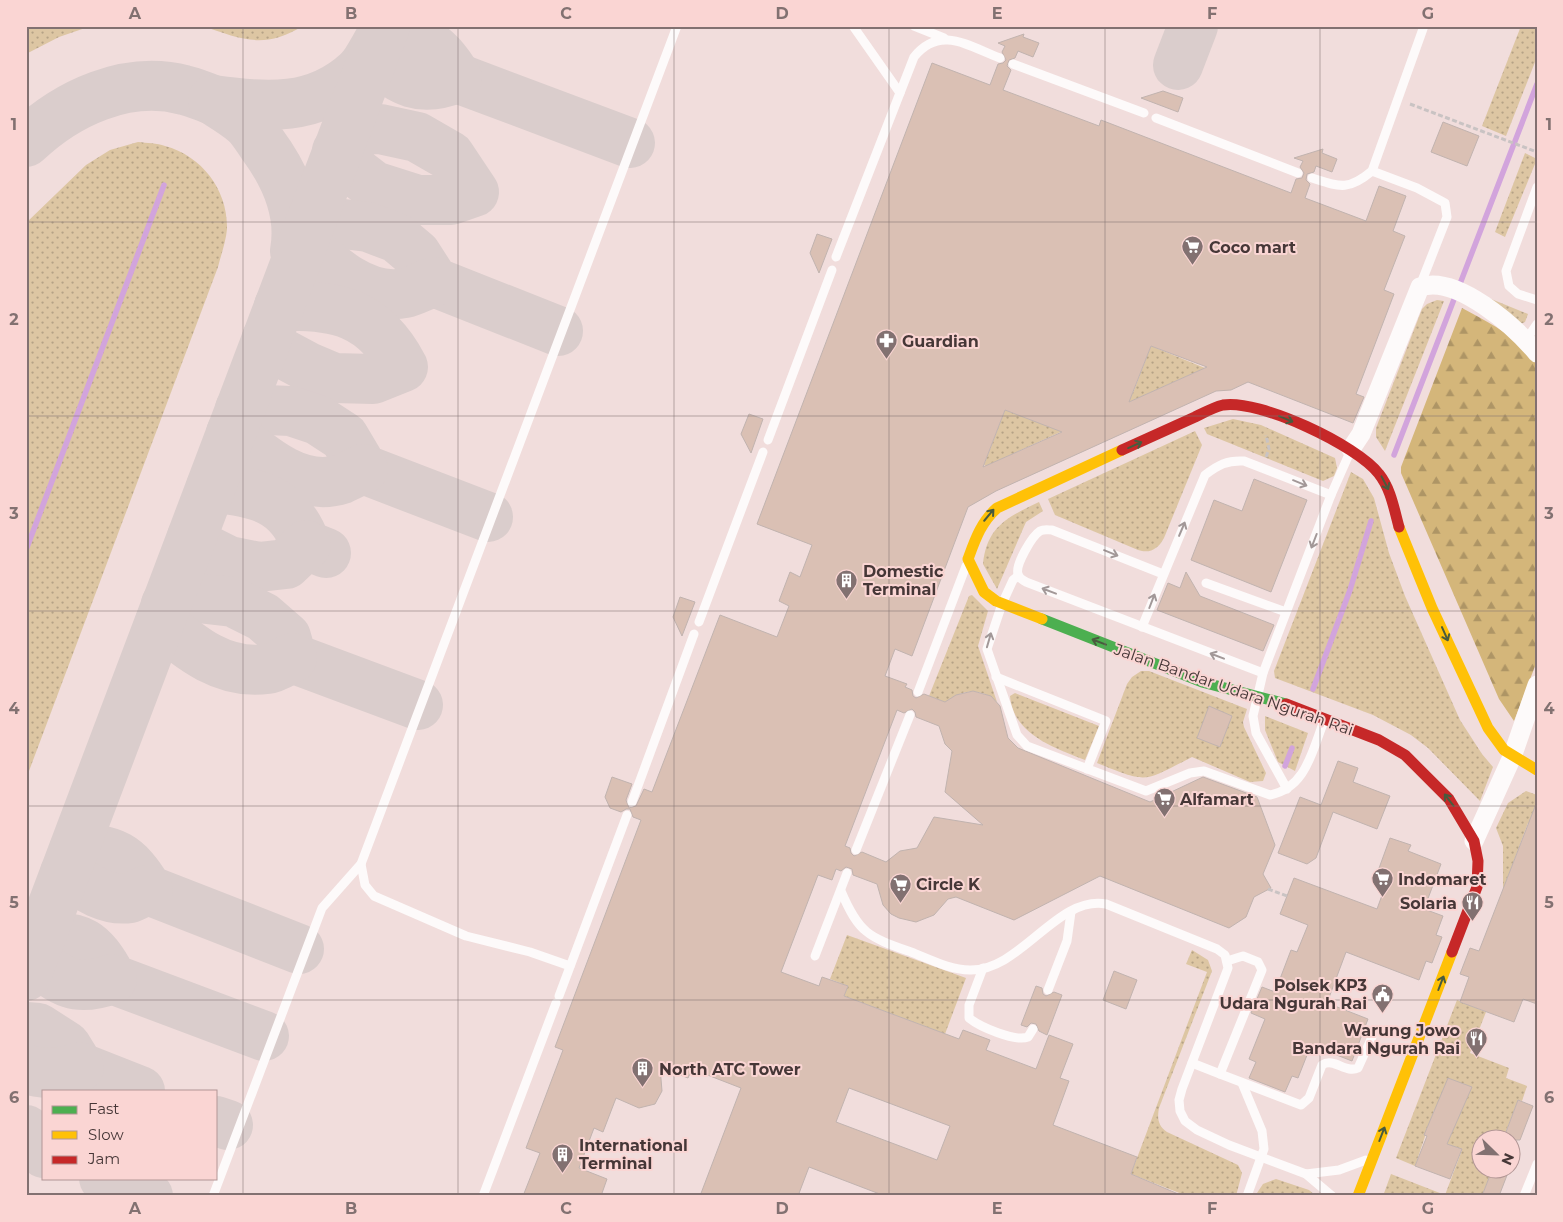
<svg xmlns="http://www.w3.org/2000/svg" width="1563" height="1222" font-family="Montserrat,sans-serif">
  <defs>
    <pattern id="grass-dots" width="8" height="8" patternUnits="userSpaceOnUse" patternTransform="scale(1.25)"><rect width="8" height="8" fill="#ddc6a3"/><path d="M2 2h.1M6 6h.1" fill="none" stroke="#b5a286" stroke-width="1.8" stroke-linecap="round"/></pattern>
    <pattern id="forest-firs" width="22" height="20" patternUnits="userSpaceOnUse" patternTransform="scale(1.25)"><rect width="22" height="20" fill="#d4b67a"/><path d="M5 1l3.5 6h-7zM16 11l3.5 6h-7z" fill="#ae9565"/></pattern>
  </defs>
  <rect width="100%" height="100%" fill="#f1dddc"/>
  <g fill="url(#grass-dots)">
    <polygon points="26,26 91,26 59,37 26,54"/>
    <path d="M 202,26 L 303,26 C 263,50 242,39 202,26 Z"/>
    <polygon points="1521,26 1537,26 1537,57 1506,136 1482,126"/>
    <path d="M 138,142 C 147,143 157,143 165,146 C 202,156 228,190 227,229 C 226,241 221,255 218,267 L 26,779 L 26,223 L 86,165 L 110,150 Z"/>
    <polygon points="1525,153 1537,159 1505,237 1495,232"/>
    <polygon points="1479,294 1528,314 1525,322 1518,325"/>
    <polygon points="1437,300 1444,301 1385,451 1376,437 1376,428 1422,309 1427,304"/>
    <polygon points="1151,346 1205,368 1118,407 1116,401 1133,393"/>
    <polygon points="1005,410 1076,425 986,466 984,465"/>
    <polygon points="1233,419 1261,425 1335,458 1337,468 1334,476 1323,481 1207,434 1204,428"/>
    <path d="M 1195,431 L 1202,445 L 1164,538 C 1158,549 1150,554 1138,550 L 1055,515 L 1048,499 Z"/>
    <polygon points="1351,472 1363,479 1374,498 1389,553 1405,596 1460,720 1482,754 1493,767 1480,801 1428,748 1411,735 1373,715 1275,678 1274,671"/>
    <path d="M 1039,502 L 1043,511 L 1026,522 L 997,589 L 983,564 C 987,526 1008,517 1039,502 Z"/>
    <path d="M 972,595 L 988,611 L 978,646 L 997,702 C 981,688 962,688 947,703 L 929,696 L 969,596 Z"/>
    <path d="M 1141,671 L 1149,671 L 1247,709 L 1243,722 L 1244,727 L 1266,773 L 1263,781 L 1250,782 L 1192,757 C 1143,782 1149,784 1097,763 L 1127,684 L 1132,677 Z"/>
    <path d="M 1015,693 L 1099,726 L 1085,760 C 1056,748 1013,735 1010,696 Z"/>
    <polygon points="1265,716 1308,733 1295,771 1278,762 1265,730"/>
    <polygon points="1526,791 1537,795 1537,826 1528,823 1503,890 1503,846 1496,828 1508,803"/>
    <polygon points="847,935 966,978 945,1034 844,996 848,986 830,979"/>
    <path d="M 1192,950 L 1208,960 L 1212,971 L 1159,1108 C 1157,1118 1158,1126 1167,1132 L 1238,1165 L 1242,1173 L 1236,1196 L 1187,1196 L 1131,1174 L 1207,972 L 1186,964 Z"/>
    <polygon points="1457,1000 1486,1012 1470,1053 1509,1068 1506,1078 1527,1086 1522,1101 1518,1100 1503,1139 1480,1140 1480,1170 1492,1170 1482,1196 1383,1196 1391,1174 1445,1195 1462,1150 1447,1144 1457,1119 1434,1110 1415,1166 1396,1158"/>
    <polygon points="1276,1179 1309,1190 1316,1196 1255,1196 1263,1184"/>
  </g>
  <path fill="url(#forest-firs)" d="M 1462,308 C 1491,324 1517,336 1537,363 L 1537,661 L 1514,721 L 1499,699 L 1401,473 L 1401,467 Z"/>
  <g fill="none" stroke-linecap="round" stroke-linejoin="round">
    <g stroke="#d2a4dc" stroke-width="5.5">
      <polyline points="1394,455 1537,84"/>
      <polyline points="26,550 164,185"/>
      <polyline points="1313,689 1350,590 1371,521"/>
      <polyline points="1285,766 1292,748"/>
    </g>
    <g stroke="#dacdcc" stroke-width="50">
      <polyline points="1178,65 1193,26"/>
      <polyline points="457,78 630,143"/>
      <path d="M 26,142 C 67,103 127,75 184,90 C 194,92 204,97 213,100"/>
      <polyline points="337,151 357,173 374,186 418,200 451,200 474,192 450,156 417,137 380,129 346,130"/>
      <polyline points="309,227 336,223 368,227 397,238 416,254 434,282 558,331"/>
      <path d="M 303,243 C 329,267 365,301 405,293 C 414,291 424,285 434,282"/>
      <path d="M 295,251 C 302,211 285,175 262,144 C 257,137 252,128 245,122 C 236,114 224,107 213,100 C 266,107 315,112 358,72 C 367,64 374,48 381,37 C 420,34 437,44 457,78 C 421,93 400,82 373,57"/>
      <path d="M 267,338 L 280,352 L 308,367 L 334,378 L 373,379 L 403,367 C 375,313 337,304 279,306"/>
      <polyline points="240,409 291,411 318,420 344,437 363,469 488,517"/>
      <path d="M 231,433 C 260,457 300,493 342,479 C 349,476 356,472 363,469"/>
      <path d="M 211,487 C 256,493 289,497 306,545 L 326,553"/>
      <polyline points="192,537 203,548 229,561 259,567 286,564 306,545"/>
      <polyline points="166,604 198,598 233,602 263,617 286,637 292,658 418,705"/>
      <path d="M 160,622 C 191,648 223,675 267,669 C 275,668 284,662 292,658"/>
      <path d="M 74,850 C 114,848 127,856 148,890 L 299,949"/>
      <path d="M 65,873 C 83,885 106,902 130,898 C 136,896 142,892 148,890"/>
      <path d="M 40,941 C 79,931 95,945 112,979 L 264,1036"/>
      <path d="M 33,959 C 62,982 75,993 112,979"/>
      <polyline points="26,976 385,26"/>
      <polyline points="26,1027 38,1028 66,1046 79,1067 140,1091"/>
      <path d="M 26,1069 C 46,1076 60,1073 79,1067"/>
      <polyline points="216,1121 228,1125"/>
      <polyline points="26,1130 36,1137 44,1153"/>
      <polyline points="104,1178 148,1196"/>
    </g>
  </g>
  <g fill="#dac0b4" stroke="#c1b3af" fill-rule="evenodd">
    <path d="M 1024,34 L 1023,37 L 1039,43 L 1033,57 L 1018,51 L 1015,58 L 1009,60 L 1007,66 L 1011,70 L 1003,90 L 1099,126 L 1101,120 L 1291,193 L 1296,179 L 1302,178 L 1304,173 L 1300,167 L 1303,161 L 1294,158 L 1323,149 L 1322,153 L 1337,159 L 1332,172 L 1316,166 L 1314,172 L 1307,174 L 1306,180 L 1310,184 L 1305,198 L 1366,221 L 1379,186 L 1406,196 L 1393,231 L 1405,236 L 1384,290 L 1394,294 L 1356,394 L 1364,397 L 1353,423 L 1248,382 L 1231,390 L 1216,391 L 996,491 L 968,507 L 912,656 L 895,649 L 885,676 L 907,684 L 905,687 L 912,690 L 913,696 L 916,698 L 924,694 L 945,702 L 956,695 L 973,691 L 991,696 L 1000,706 L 1008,738 L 1018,748 L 1150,802 L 1203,777 L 1257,797 L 1275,845 L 1263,874 L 1271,888 L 1254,897 L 1246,917 L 1229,928 L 1100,876 L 1014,920 L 956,897 L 948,899 L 934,915 L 916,922 L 899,918 L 891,914 L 883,905 L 877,884 L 853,875 L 852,869 L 846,867 L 841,871 L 836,869 L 832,880 L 818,875 L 781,972 L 819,986 L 822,977 L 848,986 L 844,996 L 959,1039 L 963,1030 L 990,1040 L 986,1050 L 1036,1069 L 1049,1035 L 1073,1044 L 1060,1078 L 1069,1081 L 1053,1125 L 1137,1157 L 1131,1174 L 1183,1196 L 885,1196 L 809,1167 L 798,1196 L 700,1196 L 741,1088 L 692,1069 L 688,1078 L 660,1067 L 662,1091 L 655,1104 L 639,1108 L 616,1098 L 603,1132 L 594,1128 L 579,1168 L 607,1179 L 601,1196 L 523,1196 L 540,1153 L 526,1148 L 563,1050 L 555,1047 L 641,820 L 633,817 L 630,809 L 626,809 L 621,812 L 610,808 L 605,797 L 612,777 L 632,784 L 626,800 L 629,808 L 636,806 L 644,789 L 652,792 L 720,615 L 777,637 L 789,606 L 779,601 L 790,572 L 800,577 L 812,545 L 757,524 L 932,63 L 990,85 L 998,64 L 1003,63 L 1006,60 L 1002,52 L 1005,46 L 998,43 ZM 1151,346 L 1207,367 L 1129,402 ZM 1005,410 L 1062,432 L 983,467 ZM 912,709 L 915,712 L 916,717 L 939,726 L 945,744 L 952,751 L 945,792 L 983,825 L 934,817 L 917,848 L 900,851 L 886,862 L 862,852 L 854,856 L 851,853 L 850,848 L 845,846 L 897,710 L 904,713 ZM 849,1088 L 950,1126 L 937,1160 L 836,1122 Z"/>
    <polygon points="1163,91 1183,98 1178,112 1141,98"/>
    <polygon points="1443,122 1479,136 1467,166 1431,152"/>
    <polygon points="817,234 832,239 819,273 810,253"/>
    <polygon points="749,414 763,419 751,453 741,434"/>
    <polygon points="1254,479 1307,500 1271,592 1191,560 1214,500 1242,511"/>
    <polygon points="1186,572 1200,596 1274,625 1263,651 1157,610 1168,583 1180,588"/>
    <polygon points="680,597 695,602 682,636 673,617"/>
    <polygon points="1209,706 1232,716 1220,747 1197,738"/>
    <polygon points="1338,761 1358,768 1353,782 1390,796 1377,829 1333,812 1316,858 1307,864 1278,853 1300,797 1321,805"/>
    <polygon points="1536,804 1537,1004 1523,999 1514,1022 1460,1002 1469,977 1460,974 1470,948 1479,951"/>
    <polygon points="1390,838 1411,845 1408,851 1441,864 1424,909 1443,916 1436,935 1442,937 1432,963 1426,961 1419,980 1346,952 1327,1003 1368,1019 1352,1061 1311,1045 1298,1078 1292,1076 1285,1092 1249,1078 1256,1062 1249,1059 1265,1019 1251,1013 1262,987 1275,992 1291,950 1297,952 1308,925 1280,914 1294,878 1377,909 1389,876 1378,871"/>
    <polygon points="1114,971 1137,980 1126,1009 1103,1000"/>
    <polygon points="1036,986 1042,988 1043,994 1046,996 1054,992 1062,995 1047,1035 1039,1031 1036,1024 1031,1023 1027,1027 1021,1025"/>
    <polygon points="1448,1078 1472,1087 1447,1144 1462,1149 1450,1179 1415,1166 1427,1136 1424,1135"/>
    <polygon points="1518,1100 1533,1106 1520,1140 1503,1140"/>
    <polygon points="1492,1170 1509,1170 1499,1196 1482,1196"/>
  </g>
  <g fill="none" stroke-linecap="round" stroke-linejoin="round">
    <g stroke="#c9c3c3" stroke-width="3" stroke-dasharray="5 2.5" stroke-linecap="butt">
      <polyline points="1410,104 1537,152"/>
      <polyline points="1266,457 1269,449 1266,435"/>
      <polyline points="1268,889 1287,896"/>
    </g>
    <g stroke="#fdfafa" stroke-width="9">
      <polyline points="853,26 900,93"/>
      <polyline points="914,26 944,38"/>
      <polyline points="1013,64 1144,113"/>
      <polyline points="1156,118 1298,173"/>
      <polyline points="1372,171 1417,188 1445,203 1447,217 1420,286"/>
      <path d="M 1312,178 C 1340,187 1348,191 1372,171 L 1424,26"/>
      <polyline points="1537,187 1506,271 1509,286 1518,294 1537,300"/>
      <path d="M 836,257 L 914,57 C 940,25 968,46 1000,58"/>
      <polyline points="1526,340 1537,324"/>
      <polyline points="768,440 832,270"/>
      <path d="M 1163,574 L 1052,530 C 1048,530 1044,529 1040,531 C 1032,536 1015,565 1018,574 C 1019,579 1023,580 1026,582 L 1263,673"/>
      <path d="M 1018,576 L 1013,580 L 1002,604 L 987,649 L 1017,735 L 1027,746 L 1146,791 L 1190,773 L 1204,771 L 1270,795 C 1306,788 1312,751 1324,721"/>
      <polyline points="1206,583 1286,612"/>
      <polyline points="699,622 763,452"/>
      <path d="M 1142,627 L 1205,475 C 1218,465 1227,460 1244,461 L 1331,495"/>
      <polyline points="996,677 1106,721 1087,769"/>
      <polyline points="918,692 966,566"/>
      <polyline points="1287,789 1256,733 1253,716 1263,673 1331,495 1350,452"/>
      <polyline points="632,802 694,634"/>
      <polyline points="856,850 910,715"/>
      <polyline points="361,864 365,885 374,896 466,936 530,952 570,966"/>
      <path d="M 841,891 C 859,934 869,937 911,952 C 929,959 950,970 970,970 C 1021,971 1057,895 1106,904 L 1217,949 L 1225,955 L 1228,968 L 1182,1089 L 1179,1100 L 1180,1111 L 1185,1121 L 1197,1130 L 1229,1145 L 1306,1174 L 1332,1196"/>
      <polyline points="815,956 847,873"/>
      <path d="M 1227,961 L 1243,956 L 1258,962 L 1262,970 L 1220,1074 L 1301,1105 L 1309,1098 L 1322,1065 C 1334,1057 1346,1074 1358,1068 L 1372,1037"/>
      <path d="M 983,968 L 969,1005 L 969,1018 C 980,1027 1015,1042 1028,1037 L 1033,1029"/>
      <polyline points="1048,990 1067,941 1071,912"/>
      <polyline points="559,996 627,815"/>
      <polyline points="1192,1063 1220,1074"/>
      <polyline points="1242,1083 1262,1131 1264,1149 1247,1196"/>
      <polyline points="1306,1174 1339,1170 1366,1160"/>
      <polyline points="213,1196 322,908 361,864 677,26"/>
      <polyline points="483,1196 556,1003"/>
      <polyline points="1524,1196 1537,1164"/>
    </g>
    <g stroke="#fdfafa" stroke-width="19">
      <path d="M 1351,449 L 1361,434 L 1420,287 C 1457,274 1515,327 1537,353"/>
      <polyline points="1474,841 1512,757 1537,685"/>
    </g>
    <polyline stroke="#4caf50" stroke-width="11" points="1042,619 1202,682 1286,704"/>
    <g stroke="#ffc107" stroke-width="11">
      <polyline points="1399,527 1432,608 1488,728 1504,750 1537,770"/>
      <path d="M 1042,619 L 996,601 L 984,592 L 968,559 C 975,540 981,522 997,508 L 1122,450"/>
      <polyline points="1358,1196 1452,952"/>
    </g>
    <g stroke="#c62828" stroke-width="11">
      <path d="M 1122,450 C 1146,439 1171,428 1195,417 C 1203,413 1214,407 1223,405 C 1259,399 1357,445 1379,474 C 1391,489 1394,509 1399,527"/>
      <polyline points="1286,704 1379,740 1405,755 1449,799 1474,841 1478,861 1477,887 1452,952"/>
    </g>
  </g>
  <defs><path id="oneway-shaft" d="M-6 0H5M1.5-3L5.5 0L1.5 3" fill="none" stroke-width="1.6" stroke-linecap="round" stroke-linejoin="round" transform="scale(1.25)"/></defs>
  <g stroke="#485b3e">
    <use href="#oneway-shaft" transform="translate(1286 419) rotate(22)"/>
    <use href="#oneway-shaft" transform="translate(1135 445) rotate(-24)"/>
    <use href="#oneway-shaft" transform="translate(1385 483) rotate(62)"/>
    <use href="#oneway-shaft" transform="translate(989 515) rotate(-50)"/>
    <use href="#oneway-shaft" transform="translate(1445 634) rotate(66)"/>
    <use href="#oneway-shaft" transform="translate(1099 642) rotate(-159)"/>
    <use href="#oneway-shaft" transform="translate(1449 800) rotate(-128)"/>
    <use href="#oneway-shaft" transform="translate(1441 983) rotate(-69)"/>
    <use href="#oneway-shaft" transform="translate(1382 1134) rotate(-69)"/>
  </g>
  <g stroke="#a29898">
    <use href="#oneway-shaft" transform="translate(1300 483) rotate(22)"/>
    <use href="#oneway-shaft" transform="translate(1182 529) rotate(-67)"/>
    <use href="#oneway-shaft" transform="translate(1314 541) rotate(111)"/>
    <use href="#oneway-shaft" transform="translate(1111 553) rotate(22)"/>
    <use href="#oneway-shaft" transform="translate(1049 591) rotate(-159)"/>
    <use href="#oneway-shaft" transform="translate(1152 601) rotate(-69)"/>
    <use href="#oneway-shaft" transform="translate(989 640) rotate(-74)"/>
    <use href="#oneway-shaft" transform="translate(1217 656) rotate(-159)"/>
  </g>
  <path fill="none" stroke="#827171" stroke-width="1" stroke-opacity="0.55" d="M 243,26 L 243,1196M 458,26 L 458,1196M 674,26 L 674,1196M 889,26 L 889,1196M 1105,26 L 1105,1196M 1320,26 L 1320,1196M 26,222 L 1537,222M 26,416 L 1537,416M 26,611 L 1537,611M 26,806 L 1537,806M 26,1000 L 1537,1000"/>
  <defs>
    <symbol id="supermarket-pin" viewBox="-11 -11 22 30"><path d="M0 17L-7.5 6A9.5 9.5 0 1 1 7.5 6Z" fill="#827171" stroke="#fad5d3"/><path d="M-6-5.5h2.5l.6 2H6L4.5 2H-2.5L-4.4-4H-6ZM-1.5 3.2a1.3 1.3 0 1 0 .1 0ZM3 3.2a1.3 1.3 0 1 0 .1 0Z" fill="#fff"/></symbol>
    <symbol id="pharmacy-pin" viewBox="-11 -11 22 30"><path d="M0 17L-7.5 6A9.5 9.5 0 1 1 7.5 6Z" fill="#827171" stroke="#fad5d3"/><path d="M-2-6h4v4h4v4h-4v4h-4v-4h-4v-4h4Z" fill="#fff"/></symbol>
    <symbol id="building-pin" viewBox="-11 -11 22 30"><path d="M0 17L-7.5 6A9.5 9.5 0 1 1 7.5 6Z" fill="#827171" stroke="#fad5d3"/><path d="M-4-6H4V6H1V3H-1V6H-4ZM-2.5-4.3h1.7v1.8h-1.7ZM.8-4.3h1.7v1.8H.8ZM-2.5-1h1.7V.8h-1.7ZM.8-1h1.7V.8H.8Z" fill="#fff"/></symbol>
    <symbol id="restaurant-pin" viewBox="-11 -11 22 30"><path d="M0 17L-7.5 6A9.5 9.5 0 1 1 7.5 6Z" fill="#827171" stroke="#fad5d3"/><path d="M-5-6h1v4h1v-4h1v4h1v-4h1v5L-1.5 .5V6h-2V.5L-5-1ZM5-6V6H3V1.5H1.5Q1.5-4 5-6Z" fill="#fff"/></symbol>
    <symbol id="civic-pin" viewBox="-11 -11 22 30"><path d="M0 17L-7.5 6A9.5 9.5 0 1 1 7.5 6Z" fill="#827171" stroke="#fad5d3"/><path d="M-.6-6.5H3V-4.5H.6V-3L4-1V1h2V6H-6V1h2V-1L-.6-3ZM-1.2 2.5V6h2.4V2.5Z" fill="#fff"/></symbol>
  </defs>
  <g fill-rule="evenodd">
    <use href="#supermarket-pin" x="1180" y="234" width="25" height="34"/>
    <use href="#pharmacy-pin" x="874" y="328" width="25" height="34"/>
    <use href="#building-pin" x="834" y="568" width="25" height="34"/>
    <use href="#supermarket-pin" x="1152" y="786" width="25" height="34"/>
    <use href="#supermarket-pin" x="1370" y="866" width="25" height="34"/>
    <use href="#supermarket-pin" x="888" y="872" width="25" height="34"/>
    <use href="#restaurant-pin" x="1460" y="890" width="25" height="34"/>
    <use href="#civic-pin" x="1370" y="982" width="25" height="34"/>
    <use href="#restaurant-pin" x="1464" y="1026" width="25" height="34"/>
    <use href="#building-pin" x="630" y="1056" width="25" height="34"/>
    <use href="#building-pin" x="550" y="1142" width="25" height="34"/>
  </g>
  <g text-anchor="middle" stroke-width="4" stroke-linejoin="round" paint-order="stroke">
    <g font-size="16" font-weight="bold" fill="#463737" stroke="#fad5d3" text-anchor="start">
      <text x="1209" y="253">Coco mart</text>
      <text x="902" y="347">Guardian</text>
      <text x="863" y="577">Domestic<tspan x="863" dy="18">Terminal</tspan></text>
      <text x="1180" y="805">Alfamart</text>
      <text x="1398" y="885">Indomaret</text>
      <text x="916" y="890">Circle K</text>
      <text x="1457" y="909" text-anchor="end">Solaria</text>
      <text x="1367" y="991" text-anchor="end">Polsek KP3<tspan x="1367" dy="18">Udara Ngurah Rai</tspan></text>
      <text x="1460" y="1036" text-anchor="end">Warung Jowo<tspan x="1460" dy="18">Bandara Ngurah Rai</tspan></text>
      <text x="659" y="1075">North ATC Tower</text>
      <text x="579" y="1151">International<tspan x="579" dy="18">Terminal</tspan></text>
    </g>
    <g font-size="16" fill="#463737" stroke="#fad5d3">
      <text transform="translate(1234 689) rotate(19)" y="6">Jalan Bandar Udara Ngurah Rai</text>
    </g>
  </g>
  <rect width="1563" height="1222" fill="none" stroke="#fad5d3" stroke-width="55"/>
  <rect x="42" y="1090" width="175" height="90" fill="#fad5d3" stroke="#b29695"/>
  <rect x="52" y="1106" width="25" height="8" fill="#4caf50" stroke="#b29695"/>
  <text x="88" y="1114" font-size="15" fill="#463737">Fast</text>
  <rect x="52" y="1131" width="25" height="8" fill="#ffc107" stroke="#b29695"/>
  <text x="88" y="1140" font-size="15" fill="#463737">Slow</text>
  <rect x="52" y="1156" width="25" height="8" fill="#c62828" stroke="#b29695"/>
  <text x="88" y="1164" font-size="15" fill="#463737">Jam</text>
  <g transform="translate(1496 1154) rotate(113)"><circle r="24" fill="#fad5d3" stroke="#b29695"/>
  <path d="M0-4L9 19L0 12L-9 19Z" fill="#827171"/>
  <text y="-8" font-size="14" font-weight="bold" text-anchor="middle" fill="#463737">N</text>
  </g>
  <rect x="28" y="28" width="1508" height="1166" fill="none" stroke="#827171" stroke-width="2"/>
  <g font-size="16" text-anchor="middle" font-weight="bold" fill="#827171">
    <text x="135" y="19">A</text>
    <text x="351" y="19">B</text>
    <text x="566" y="19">C</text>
    <text x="782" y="19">D</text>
    <text x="997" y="19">E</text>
    <text x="1212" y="19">F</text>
    <text x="1428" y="19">G</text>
    <text x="14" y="130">1</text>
    <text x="1549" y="130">1</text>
    <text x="14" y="325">2</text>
    <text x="1549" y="325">2</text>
    <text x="14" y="519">3</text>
    <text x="1549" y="519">3</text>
    <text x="14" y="714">4</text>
    <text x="1549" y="714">4</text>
    <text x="14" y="908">5</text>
    <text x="1549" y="908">5</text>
    <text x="14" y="1103">6</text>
    <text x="1549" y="1103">6</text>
    <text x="135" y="1214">A</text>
    <text x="351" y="1214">B</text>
    <text x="566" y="1214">C</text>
    <text x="782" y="1214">D</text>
    <text x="997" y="1214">E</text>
    <text x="1212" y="1214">F</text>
    <text x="1428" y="1214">G</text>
  </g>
</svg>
